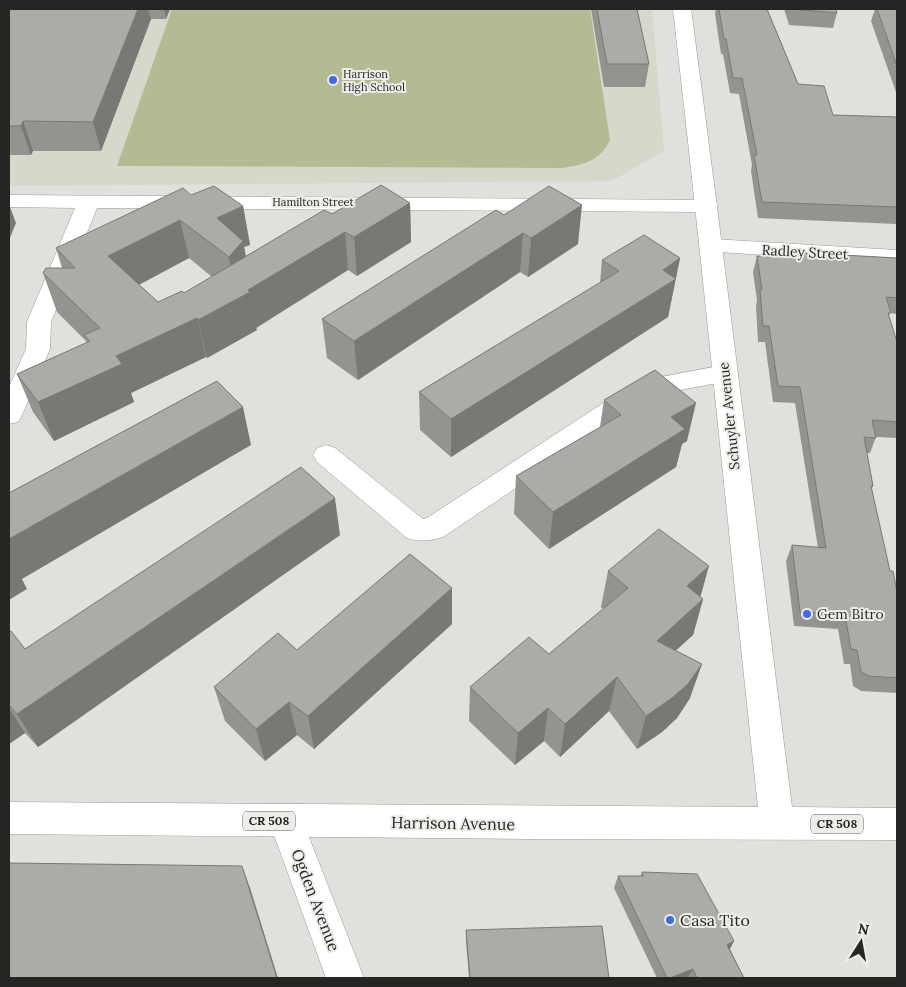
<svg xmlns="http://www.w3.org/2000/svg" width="906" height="987" font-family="Lora,serif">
  <rect width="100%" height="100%" fill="#e0e1dc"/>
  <polygon fill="#d6d8cc" points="9,9 652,9 664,151 612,181 9,186"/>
  <path fill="#b4ba93" d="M 172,9 L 590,9 L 610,140 C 600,161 583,165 562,168 L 117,166 Z"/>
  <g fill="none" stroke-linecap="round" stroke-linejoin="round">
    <defs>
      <g id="minor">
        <polygon points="9,195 707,200 715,201 718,206 715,211 707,212 97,208 51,322 50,349 22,415 18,422 9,424 9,387 26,349 27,322 75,208 9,207"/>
        <polygon points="712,239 897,250 897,264 704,251 701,246 704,241"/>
        <path d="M 724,365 L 733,368 L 737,374 L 733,380 L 675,391 L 626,414 L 443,537 C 430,541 420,542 407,538 L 317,462 L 313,455 L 317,448 L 326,445 L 335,448 L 423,519 L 427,518 L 608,400 L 661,377 Z"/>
        <polygon points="286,805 298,809 364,978 326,978 269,821 274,809"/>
      </g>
      <path id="major" d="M 673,9 L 691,9 C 727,275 758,541 792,807 L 897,808 L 897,840 L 529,839 L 9,834 L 9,802 L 758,807 C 729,541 704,275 673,9 Z"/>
    </defs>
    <use href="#minor" stroke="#9a9b96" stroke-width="1"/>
    <use href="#major" stroke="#9a9b96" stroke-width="1"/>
    <use href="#minor" fill="#fff" fill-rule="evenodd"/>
    <use href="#major" fill="#fff" fill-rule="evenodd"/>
  </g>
  <g fill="#939490" fill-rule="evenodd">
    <polygon points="9,9 170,9 166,19 151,19 101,151 33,151 31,155 9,155"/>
    <polygon points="591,9 637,9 649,64 645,87 604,87"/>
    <polygon points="716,9 767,9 798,84 833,115 897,117 897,224 758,218 751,171 752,165 739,94 730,93 723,54 721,54 715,14"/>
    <polygon points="784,9 836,9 837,13 833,28 789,25"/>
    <polygon points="875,9 897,9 897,95 871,21"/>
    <path d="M 191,195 L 243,206 L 250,245 L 244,247 L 246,256 L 332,214 L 410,203 L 411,242 L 357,276 L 348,270 L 256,328 L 257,330 L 207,358 L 206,357 L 131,393 L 134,402 L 54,441 L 33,412 L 17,374 L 87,343 L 86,341 L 57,312 L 43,273 L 62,268 L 56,248 ZM 189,258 L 212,277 L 184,293 L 158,302 L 139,285 Z"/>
    <polygon points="504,215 578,244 528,277 520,272 358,380 327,358 322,319"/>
    <polygon points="770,251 897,258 897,314 890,313 889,316 897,342 897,438 876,437 870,453 867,453 873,486 871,490 890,571 897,592 897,693 861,691 853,686 850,664 844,664 838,629 794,626 786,561 792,545 818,548 795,403 773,402 765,342 758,342 756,306 757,300 753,272 757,256 769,256"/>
    <polygon points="680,258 668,317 451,457 420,430 419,392 600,283 602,260"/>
    <polygon points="604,400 687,441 682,444 676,467 549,549 514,514 516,476 600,427"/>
    <polygon points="340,535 38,747 25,733 9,744 9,632 25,649"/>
    <polygon points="608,571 700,596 703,599 693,635 675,650 690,698 677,718 662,732 637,749 609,711 560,757 544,741 515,765 469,721 470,687 549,654 603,609 601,607"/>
    <polygon points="452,588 452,624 314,749 297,735 265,761 225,721 214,687 297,650"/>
    <polygon points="642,872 734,941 730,949 744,978 657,978 614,888 618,876 641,876"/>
    <polygon points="466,930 609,978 469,978 466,941"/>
  </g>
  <g fill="#787875">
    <polygon points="138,9 148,9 151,19 101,151 93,122"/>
    <polygon points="164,9 170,9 166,19"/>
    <polygon points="23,121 33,151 31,155 21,126"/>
    <polygon points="410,203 411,242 357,276 354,237"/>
    <polygon points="582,205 578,244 528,277 531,238"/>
    <polygon points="243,206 250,245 244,247 250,280 236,296 229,257 217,218"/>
    <polygon points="10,207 16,223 9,240 9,209"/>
    <polygon points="180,220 189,258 119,295 108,256"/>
    <polygon points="345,232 348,270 256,328 257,330 207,358 198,320 248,290"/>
    <polygon points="523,233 520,272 358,380 354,341"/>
    <polygon points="680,258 668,317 451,457 451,419"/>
    <polygon points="197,318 206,357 131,393 134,402 54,441 38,402 116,356"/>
    <polygon points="696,403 687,441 682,444 676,467 549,549 553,512 671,417"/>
    <polygon points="243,407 251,445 22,579 27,589 9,600 9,539"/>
    <polygon points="335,498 340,535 38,747 17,714"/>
    <polygon points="709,566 699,602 687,586"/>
    <polygon points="452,588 452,624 314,749 308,716"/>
    <polygon points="703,599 693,635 648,676 657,641"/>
    <polygon points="702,664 690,698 677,718 662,732 637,749 646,716"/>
    <polygon points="617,677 609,711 560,757 565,724"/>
    <polygon points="289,702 297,735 265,761 256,729"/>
    <polygon points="9,708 25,733 9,744"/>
    <polygon points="548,708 544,741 515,765 518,733"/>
    <polygon points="242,866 250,888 278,978 277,978"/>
    <polygon points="734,941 728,952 727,945"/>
    <polygon points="693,969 688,978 670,978"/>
  </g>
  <g fill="#abaca7" stroke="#787875">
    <polygon points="9,9 138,9 93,122 23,121 21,126 9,126"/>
    <polygon points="597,9 637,9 649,64 607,64"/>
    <polygon points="719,9 767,9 798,84 824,86 833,115 897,117 897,207 762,202 754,155 757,155 742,78 733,78 726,39 724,39"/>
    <polygon points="792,9 836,9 837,13"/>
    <polygon points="877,9 897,9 897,66"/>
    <polygon points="381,185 410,203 354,237 345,232 248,290 250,292 198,320 197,318 116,356 122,364 38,402 17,374 90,341 84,335 100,328 43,273 46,268 75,268 56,248 183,188 191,195 214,186 243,206 217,218 243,241 229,257 180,220 108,256 158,302 182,291 184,293 324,210 332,214"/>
    <polygon points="549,186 582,205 531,238 523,233 354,341 322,319 496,210 504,215"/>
    <polygon points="644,235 680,258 663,270 676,279 451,419 419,392 619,271 602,260"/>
    <polygon points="770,251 897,258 897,298 886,297 891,313 888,313 897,342 897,422 872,420 876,438 864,437 873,486 871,486 890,571 893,571 897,592 897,678 869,676 861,672 857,650 851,649 845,615 800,612 792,545 826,548 800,387 778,386 769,326 763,326 760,290 762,290 757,256 771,257"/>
    <polygon points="655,370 696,403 671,417 685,429 553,512 516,476 621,415 604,400"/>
    <polygon points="217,381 243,407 9,539 9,493"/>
    <polygon points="301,467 335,498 17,714 9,705 9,632 11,631 25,649"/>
    <polygon points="659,529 709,566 687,586 703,599 657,641 702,664 688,684 672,698 646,716 617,677 565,724 548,708 518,733 470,687 529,637 549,654 628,588 608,571"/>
    <polygon points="410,554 452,588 308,716 289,702 256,729 214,687 278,633 297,650"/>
    <polygon points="9,863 242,866 277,978 9,978"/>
    <polygon points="642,872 697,874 734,941 727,945 744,978 697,978 693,969 670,978 667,978 618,876 643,876"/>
    <polygon points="602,926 609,978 470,978 466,930"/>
  </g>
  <g fill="#406cdd" stroke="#edeee9" stroke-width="2">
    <circle cx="333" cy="80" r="5"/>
    <circle cx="807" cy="614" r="5"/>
    <circle cx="670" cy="920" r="5"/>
  </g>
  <g text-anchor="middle" stroke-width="4" stroke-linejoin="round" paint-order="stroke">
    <g font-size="11" fill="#252624" stroke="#edeee9" text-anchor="start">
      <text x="343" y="78">Harrison<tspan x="343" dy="13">High School</tspan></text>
    </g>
    <g font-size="11" fill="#252624" stroke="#edeee9">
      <text x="313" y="206">Hamilton Street</text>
    </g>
    <g fill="#edeee9" stroke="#61625f" stroke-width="1">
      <rect x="243" y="811.5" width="52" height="19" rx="4"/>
      <rect x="811" y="814.5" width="52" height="19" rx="4"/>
    </g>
    <g font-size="12" font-weight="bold" fill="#252624">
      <text x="269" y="825">CR 508</text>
      <text x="837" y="828">CR 508</text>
    </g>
    <g font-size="14" fill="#252624" stroke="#edeee9">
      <text transform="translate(805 252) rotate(3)" y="5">Radley Street</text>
      <text transform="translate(729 416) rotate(-96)" y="5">Schuyler Avenue</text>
    </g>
    <g font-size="14" fill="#252624" stroke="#edeee9" text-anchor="start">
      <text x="817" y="619">Gem Bitro</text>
    </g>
    <g font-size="16" fill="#252624" stroke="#edeee9">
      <text transform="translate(453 823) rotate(1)" y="6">Harrison Avenue</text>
      <text transform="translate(316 900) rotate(69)" y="6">Ogden Avenue</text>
    </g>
    <g font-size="16" fill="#252624" stroke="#edeee9" text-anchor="start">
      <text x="680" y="926">Casa Tito</text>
    </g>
  </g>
  <rect width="906" height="987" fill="none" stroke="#252624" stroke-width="20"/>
  <g transform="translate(861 942) rotate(11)" stroke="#edeee9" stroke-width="4" paint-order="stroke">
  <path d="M0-4L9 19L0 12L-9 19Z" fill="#252624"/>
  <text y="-8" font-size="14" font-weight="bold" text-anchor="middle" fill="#252624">N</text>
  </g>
</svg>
